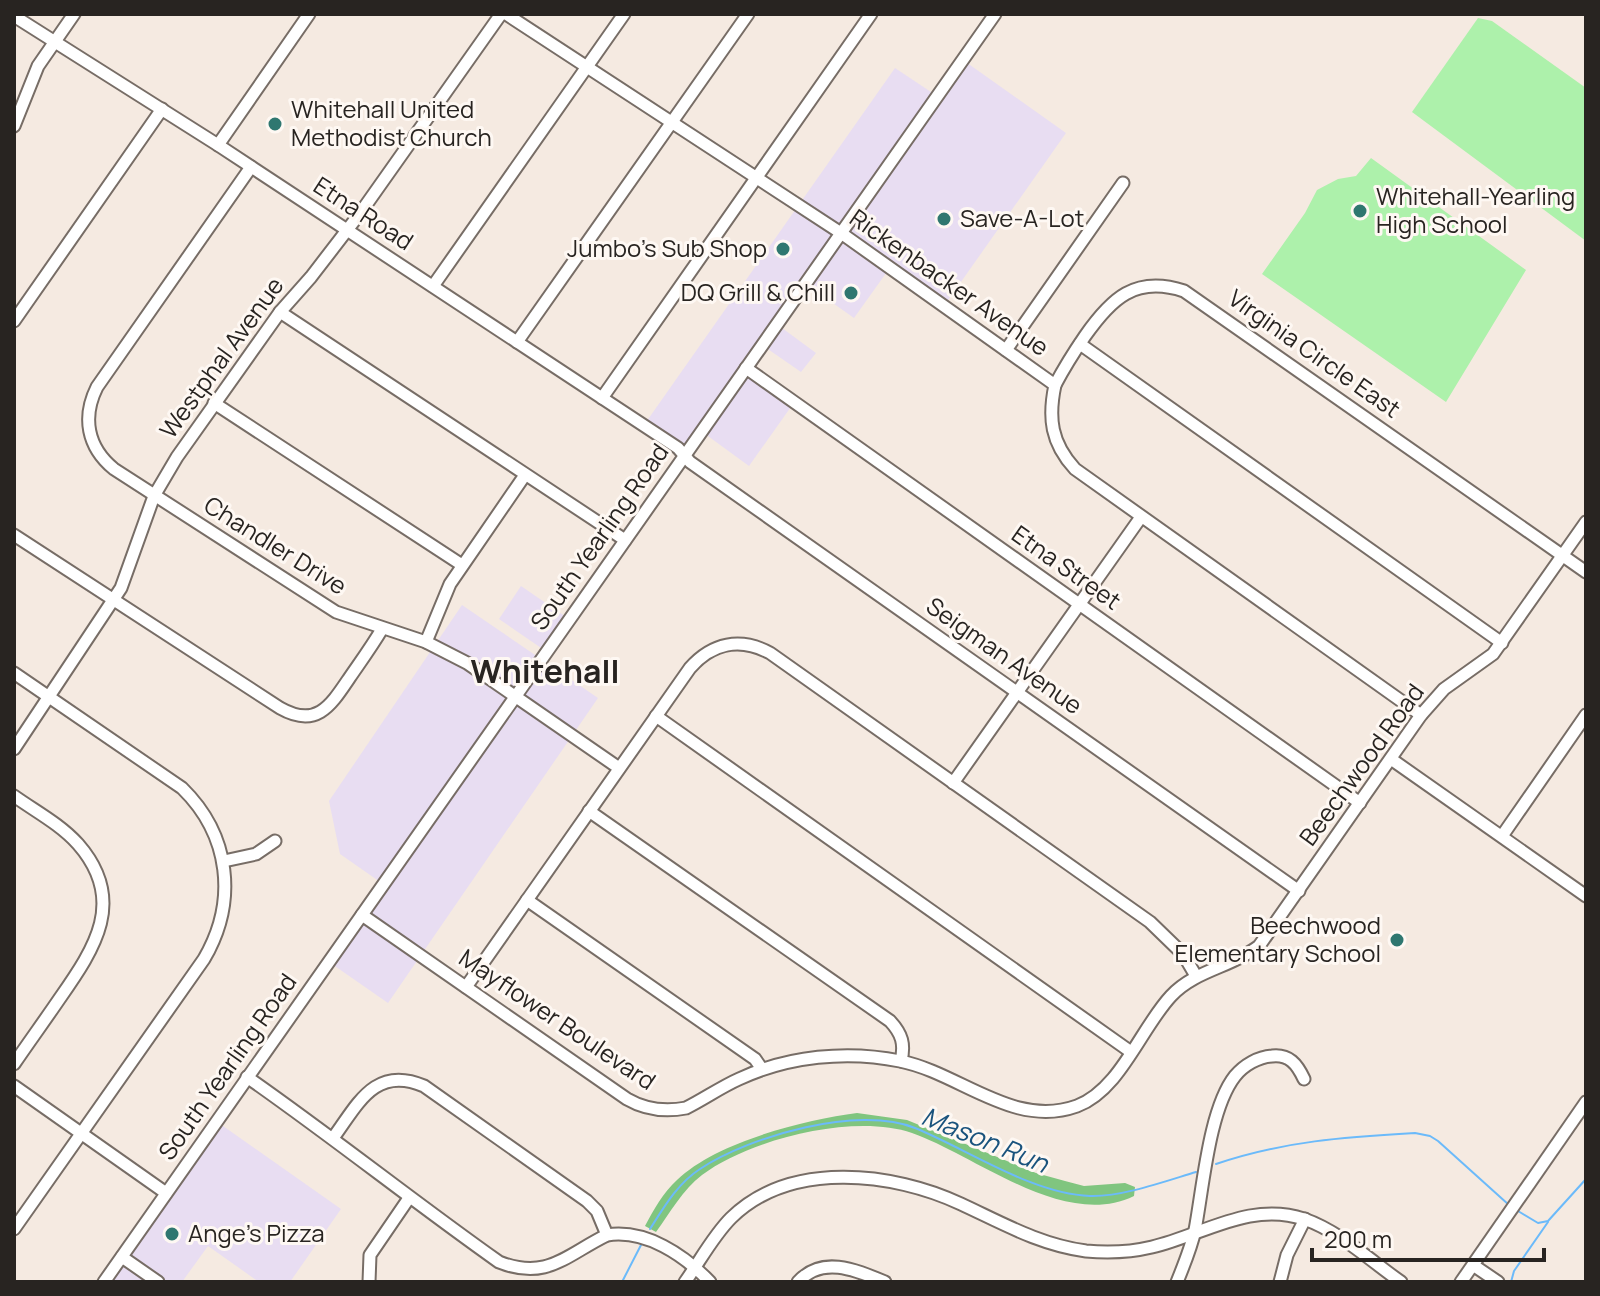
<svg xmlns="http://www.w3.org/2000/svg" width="1600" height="1296" font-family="Manrope,sans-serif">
  <rect width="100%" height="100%" fill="#f5eae1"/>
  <g fill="#e8ddf2">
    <polygon points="963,60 1066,133 944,306 889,269 854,318 810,287 782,328 816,353 801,372 762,345 744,370 793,404 749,466 701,431 685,452 644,425 895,68 937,96"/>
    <polygon points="521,586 569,619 547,652 499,619"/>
    <polygon points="462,605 598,698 388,1003 329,962 383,884 340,854 329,801"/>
    <polygon points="216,1121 341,1209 290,1282 259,1282 208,1246 182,1282 104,1282"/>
  </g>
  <g fill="#adf1ab">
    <polygon points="1478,18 1492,21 1586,88 1586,241 1412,112"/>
    <polygon points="1371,158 1526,270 1446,402 1262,274 1305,213 1317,190 1338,179 1356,176"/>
  </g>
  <path fill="#80c57f" d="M 857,1113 L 907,1120 L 1036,1173 L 1065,1181 L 1084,1186 L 1125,1183 L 1135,1187 L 1134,1196 C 1064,1230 977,1156 912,1133 C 854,1113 750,1139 702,1175 C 683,1189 670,1213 656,1232 L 645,1226 C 654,1209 663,1193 677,1180 C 716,1142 804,1120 857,1113 Z"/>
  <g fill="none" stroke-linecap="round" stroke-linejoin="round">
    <g stroke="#6bbafa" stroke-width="2">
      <path d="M 1216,1164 C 1284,1141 1345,1137 1415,1133 L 1430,1136 L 1438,1141 L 1509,1205"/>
      <polyline points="1518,1211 1538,1223 1548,1221 1586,1179"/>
      <path d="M 650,1229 C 664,1207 678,1183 700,1169 C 750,1136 858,1105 915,1128 C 969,1150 1032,1194 1090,1196 C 1122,1197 1166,1181 1196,1172"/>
      <polyline points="622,1282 641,1245"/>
      <polyline points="1511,1282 1514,1271 1548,1222"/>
    </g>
    <defs>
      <g id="minor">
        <path d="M 506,14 L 841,233 L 1055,385 C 1048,418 1051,443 1075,469 L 1421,715"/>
        <polyline points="14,16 218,145 678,448 690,462 1299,891"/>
        <polyline points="14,126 38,66 74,14"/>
        <polyline points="218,145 309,14"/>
        <path d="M 251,167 L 97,387 C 82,417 87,447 114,469 L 336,612 L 426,642 L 467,663 L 619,768"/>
        <polyline points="433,286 624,14"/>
        <polyline points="280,312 625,540"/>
        <polyline points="14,321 162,109"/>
        <polyline points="517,342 748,14"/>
        <polyline points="1080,344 1502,643"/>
        <polyline points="1006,350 1123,183"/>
        <polyline points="746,368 1360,803"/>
        <path d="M 1055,385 C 1064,368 1074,352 1085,336 C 1111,299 1135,275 1184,291 L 1586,572"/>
        <polyline points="602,398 871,14"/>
        <polyline points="214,403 462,565"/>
        <path d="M 14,535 L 280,708 C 317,729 331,705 350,677 C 361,661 372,646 382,629"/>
        <polyline points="426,642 450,584 525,475"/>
        <path d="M 14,673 L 182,788 C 230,835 238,901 204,959 L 14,1229"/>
        <polyline points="656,716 1131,1052"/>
        <polyline points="14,749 121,588 154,496 177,457 280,312 311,277 361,212 501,14"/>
        <polyline points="1391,759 1586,896"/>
        <polyline points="953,783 1141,517"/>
        <path d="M 14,796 C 35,811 60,824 78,844 C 127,900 95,948 60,998 C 45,1020 29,1042 14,1064"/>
        <path d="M 589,811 L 890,1021 C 902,1034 905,1044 901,1061"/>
        <polyline points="1502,836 1586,715"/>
        <polyline points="224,861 256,854 275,841"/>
        <polyline points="527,900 755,1059 762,1069"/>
        <path d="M 362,915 L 627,1099 C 646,1110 665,1112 686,1108 C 704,1099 721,1087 739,1079 C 788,1056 847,1050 900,1061 C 960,1073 1013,1129 1077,1106 C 1120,1090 1141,1028 1171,996 C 1195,970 1232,967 1259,946 L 1421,715 L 1444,689 L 1493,654 L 1586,522"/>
        <path d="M 466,987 L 690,668 C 712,643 740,637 770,653 L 1150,922 L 1183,954 L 1196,976"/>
        <path d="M 247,1077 C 333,1137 414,1202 499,1262 C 547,1281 566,1255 607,1235 C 646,1229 684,1255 710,1282"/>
        <polyline points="14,1086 166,1193"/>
        <path d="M 333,1138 C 358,1104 375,1065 424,1086 L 587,1201 L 597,1211 L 607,1235"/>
        <polyline points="122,1257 158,1282"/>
        <polyline points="1473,1265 1498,1282"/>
        <polyline points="104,1282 995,14"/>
        <polyline points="369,1282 370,1255 409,1198"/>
        <path d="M 685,1282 C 700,1261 713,1236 731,1218 C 790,1160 893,1172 961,1204 C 1002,1223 1040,1245 1086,1251 C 1107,1253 1131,1252 1152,1247 C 1203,1235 1250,1201 1304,1219 C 1339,1231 1371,1261 1401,1282"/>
        <path d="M 798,1282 C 822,1255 856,1270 885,1282"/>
        <path d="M 1177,1282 C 1184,1265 1191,1248 1195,1230 C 1203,1188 1209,1109 1235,1076 C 1244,1065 1258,1057 1272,1056 C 1289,1054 1297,1064 1304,1079"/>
        <polyline points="1280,1282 1287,1255 1305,1219"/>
        <polyline points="1461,1282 1586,1102"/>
      </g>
    </defs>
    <use href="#minor" stroke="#776d66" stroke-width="15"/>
    <use href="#minor" stroke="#fff" stroke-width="11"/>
  </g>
  <g fill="#2f7770" stroke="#fef8f3" stroke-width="3">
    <circle cx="275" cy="124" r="8"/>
    <circle cx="1360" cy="211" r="8"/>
    <circle cx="944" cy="219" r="8"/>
    <circle cx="783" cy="249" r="8"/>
    <circle cx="851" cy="293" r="8"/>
    <circle cx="1397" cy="940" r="8"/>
    <circle cx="172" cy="1234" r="8"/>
  </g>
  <g text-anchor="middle" stroke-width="6" stroke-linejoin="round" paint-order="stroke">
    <g font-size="24" fill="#282421" stroke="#fef8f3" text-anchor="start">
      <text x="291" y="118">Whitehall United<tspan x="291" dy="28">Methodist Church</tspan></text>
      <text x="1376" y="205">Whitehall-Yearling<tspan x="1376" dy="28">High School</tspan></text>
      <text x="960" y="227">Save-A-Lot</text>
      <text x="767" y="257" text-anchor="end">Jumbo's Sub Shop</text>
      <text x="835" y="301" text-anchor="end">DQ Grill &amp; Chill</text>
      <text x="1381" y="934" text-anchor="end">Beechwood<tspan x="1381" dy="28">Elementary School</tspan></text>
      <text x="188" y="1242">Ange's Pizza</text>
    </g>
    <g font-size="24" fill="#282421" stroke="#fef8f3">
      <text transform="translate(363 214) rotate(33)" y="8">Etna Road</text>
      <text transform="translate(949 283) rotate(35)" y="8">Rickenbacker Avenue</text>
      <text transform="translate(1314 354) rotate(35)" y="8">Virginia Circle East</text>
      <text transform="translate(222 358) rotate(-54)" y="8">Westphal Avenue</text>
      <text transform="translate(600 537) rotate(-55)" y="8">South Yearling Road</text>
      <text transform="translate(275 546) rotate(32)" y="8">Chandler Drive</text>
      <text transform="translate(1066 568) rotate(35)" y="8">Etna Street</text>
      <text transform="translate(1004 656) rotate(35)" y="8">Seigman Avenue</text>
      <text transform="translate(1362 765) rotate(-54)" y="8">Beechwood Road</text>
      <text transform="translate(557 1020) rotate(34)" y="8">Mayflower Boulevard</text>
      <text transform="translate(228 1067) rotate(-55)" y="8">South Yearling Road</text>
    </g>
    <g font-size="26" font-style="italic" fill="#1a537d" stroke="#fef8f3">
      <text transform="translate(985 1140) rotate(22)" y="9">Mason Run</text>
    </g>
    <g font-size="32" font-weight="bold" fill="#282421" stroke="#fef8f3">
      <text x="545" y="683">Whitehall</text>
    </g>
  </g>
  <rect width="1600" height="1296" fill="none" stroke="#282421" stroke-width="32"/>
  <path d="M1312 1248v12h232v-12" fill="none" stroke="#282421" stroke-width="4"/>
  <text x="1324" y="1248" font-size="24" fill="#282421" stroke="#fef8f3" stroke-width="6" paint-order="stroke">200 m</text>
</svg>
